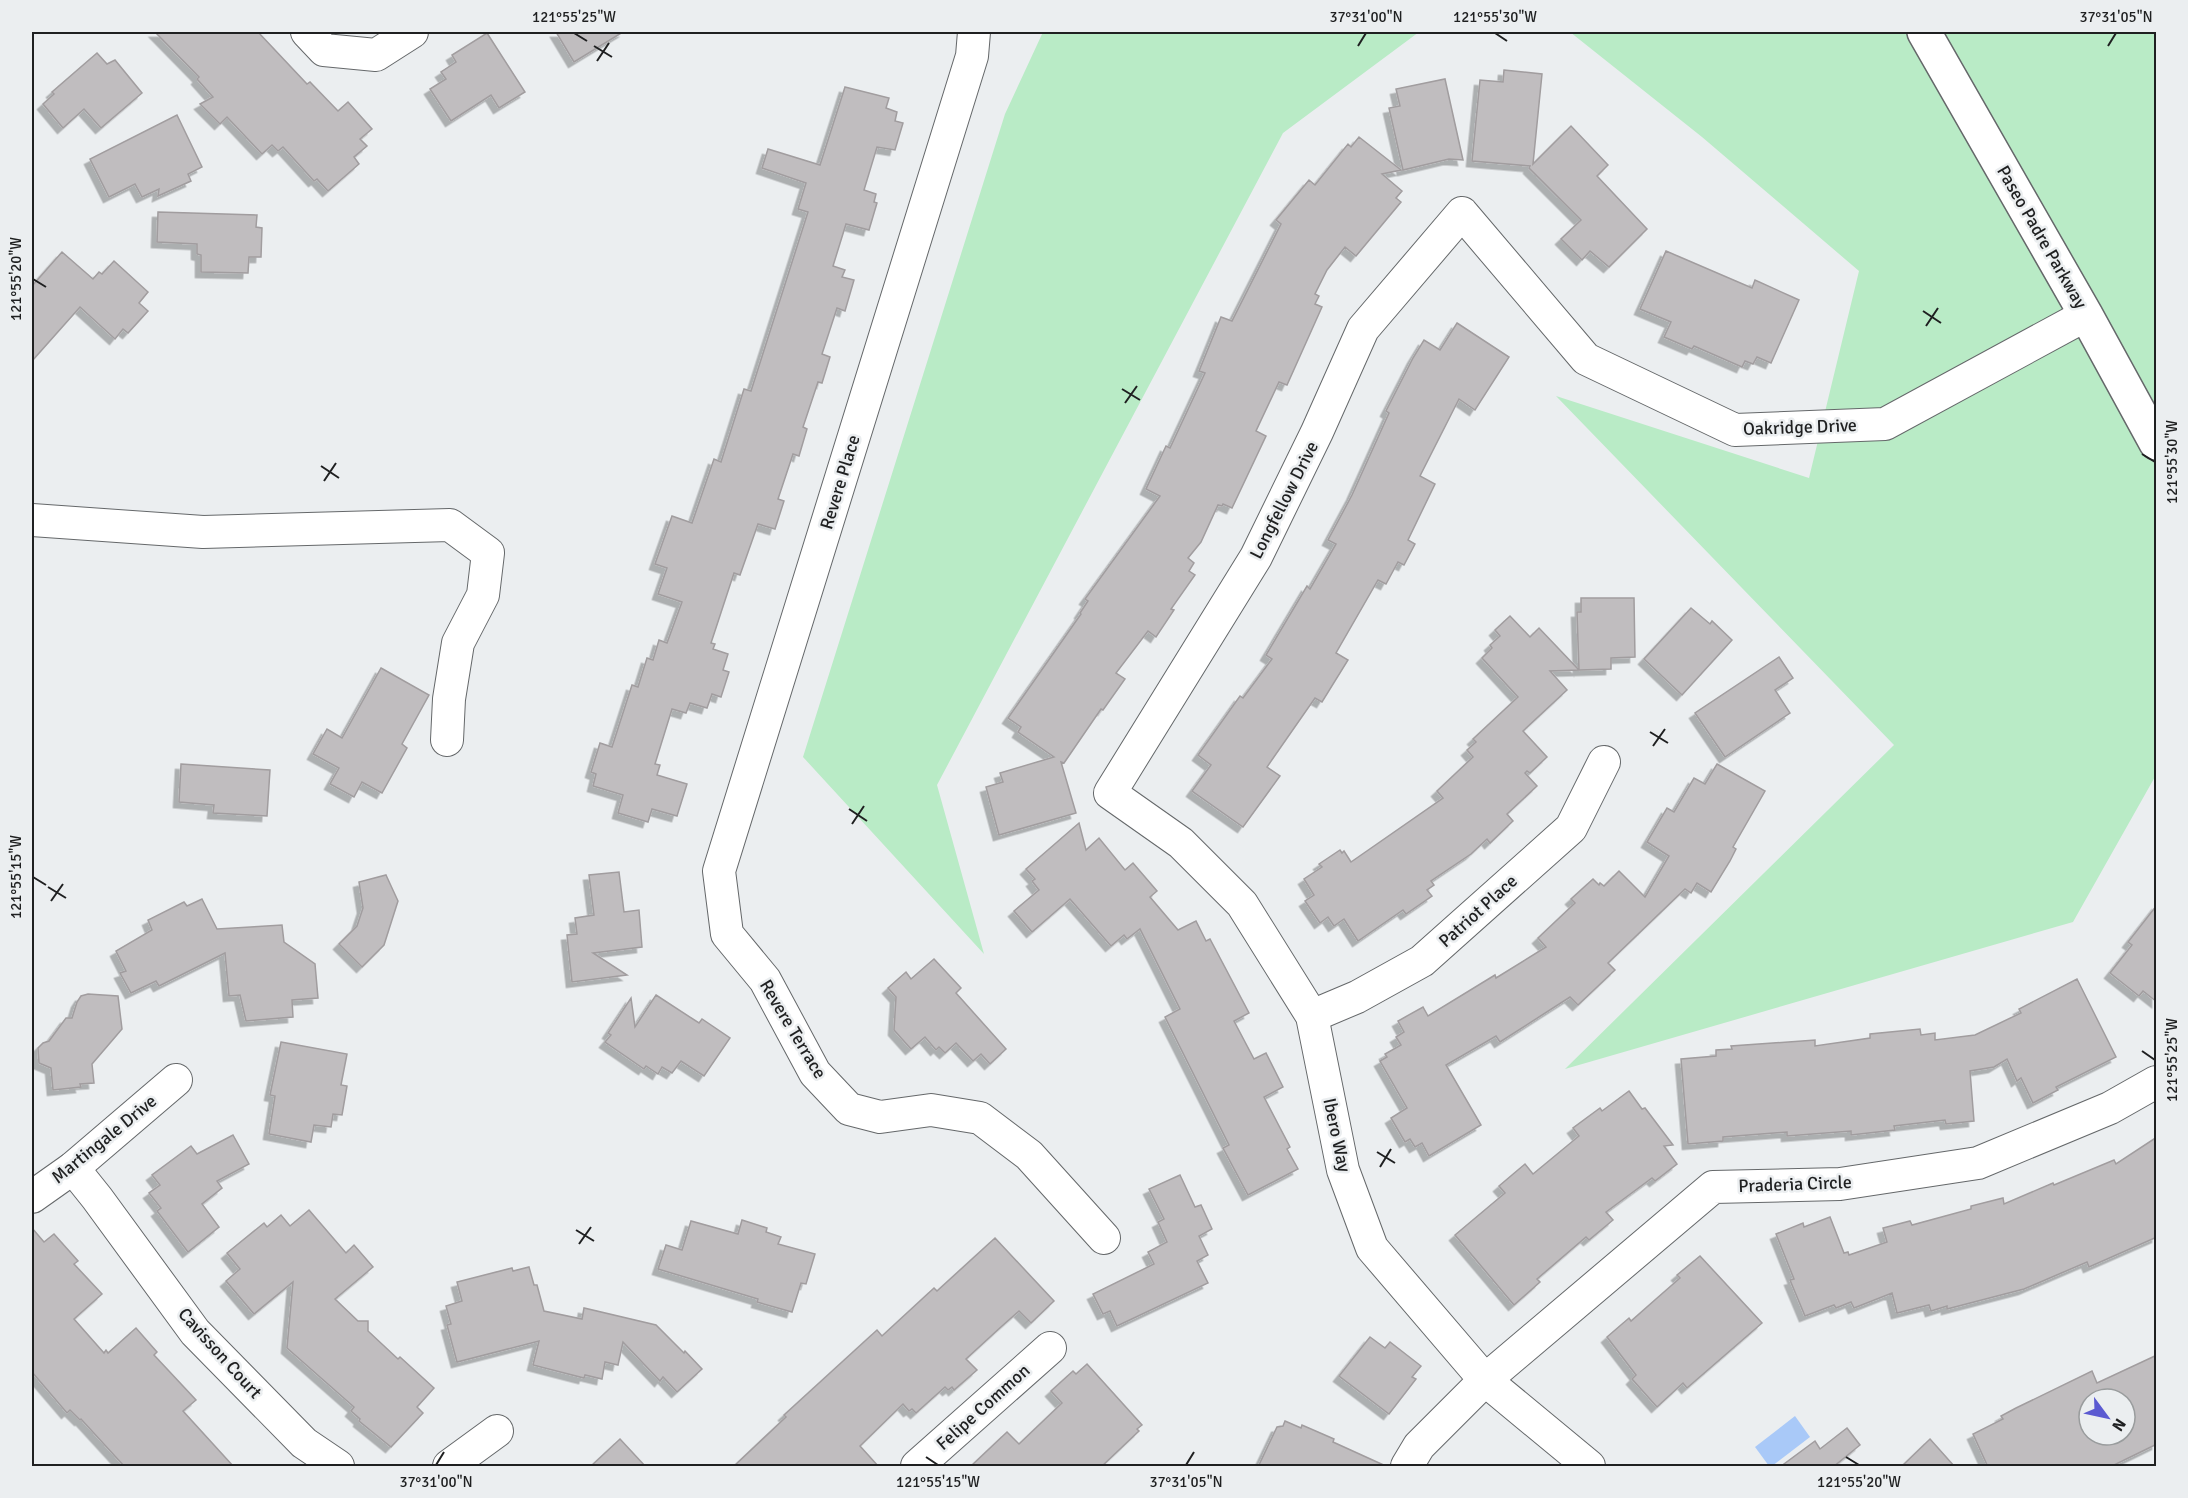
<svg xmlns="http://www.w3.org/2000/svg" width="2188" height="1498" font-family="Signika,sans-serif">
  <defs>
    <filter id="shadow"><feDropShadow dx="-5.5" dy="5.5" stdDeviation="0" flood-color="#0004"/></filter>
  </defs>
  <rect width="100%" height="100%" fill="#ebeef0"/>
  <g fill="#b9ebc6">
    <polygon points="1043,32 1419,32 1283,133 937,785 984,954 803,757 1005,114"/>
    <polygon points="1570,32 2156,32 2156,775 2073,922 1565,1069 1894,745 1556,396 1809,478 1859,271 1702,137"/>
  </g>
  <polygon fill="#a9c9f8" points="1795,1416 1810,1437 1772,1466 1769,1466 1755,1447"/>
  <g fill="#c0bdbf" stroke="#a19d9f" stroke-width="1.5" fill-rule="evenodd" filter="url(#shadow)">
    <polygon points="155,32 258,32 307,84 310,82 338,111 348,102 372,129 360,139 367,146 354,157 359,164 328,191 317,179 314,181 283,147 278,151 272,145 262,154 227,117 220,124 200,104 213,97 197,79 199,77"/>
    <polygon points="556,32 623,32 574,62"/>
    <polygon points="487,33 525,92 499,108 491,95 451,121 430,89 446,79 441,72 456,62 452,55"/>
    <polygon points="97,53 107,64 115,60 142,93 101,128 84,109 63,128 43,104 54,94 52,92"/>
    <polygon points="1504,70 1542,74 1533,164 1571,126 1608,165 1597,176 1647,229 1609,267 1590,251 1582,260 1561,239 1581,220 1529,168 1530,166 1472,161 1480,80 1503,82"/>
    <polygon points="1445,79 1463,160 1449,159 1403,170 1389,108 1400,106 1396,89"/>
    <polygon points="845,87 889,98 886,108 897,112 895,121 903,123 895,150 877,147 864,190 876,194 874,202 877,203 869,230 846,224 833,266 845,270 842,277 854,280 845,311 837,308 822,354 830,357 822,383 818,382 803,427 807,429 799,456 793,454 778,499 784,501 775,529 758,524 740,575 734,573 711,643 715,644 713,649 728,654 723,670 729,672 721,697 712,694 707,708 690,703 686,713 672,709 655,764 660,765 657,775 687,784 677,816 652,809 648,822 618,813 623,795 593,786 596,774 591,772 600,743 612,747 632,685 638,687 647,658 653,660 659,640 667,643 682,602 658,594 667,568 655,564 672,516 692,523 714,459 721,462 744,389 751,391 808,212 798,209 806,183 762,168 768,149 820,165"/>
    <polygon points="177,115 202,167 188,174 191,181 158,196 159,189 142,197 135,184 109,197 90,159"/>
    <polygon points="1359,137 1401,170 1382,174 1402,191 1396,198 1401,202 1356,256 1345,247 1327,270 1315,294 1319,296 1315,304 1322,307 1287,385 1279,382 1256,431 1266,436 1232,508 1223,504 1222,506 1218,505 1201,542 1188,558 1194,563 1189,571 1195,575 1171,609 1174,610 1156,637 1148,631 1116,673 1125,679 1103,710 1101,709 1064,763 1061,762 1076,813 999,835 986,787 1003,782 1000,773 1054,757 1018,732 1021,727 1008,718 1081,614 1080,613 1088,601 1085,599 1160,496 1146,489 1166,446 1170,448 1205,373 1199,371 1221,317 1232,321 1281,224 1276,220 1309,180 1315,185 1348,144 1351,147"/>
    <polygon points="158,212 257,215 256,227 262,228 261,257 249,257 248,273 201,272 201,255 197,254 197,244 157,242"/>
    <polygon points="1666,251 1752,288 1755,280 1799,300 1771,363 1757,357 1753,364 1745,361 1742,367 1694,346 1692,349 1664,337 1671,322 1640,309"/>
    <polygon points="62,252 93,279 99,272 102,274 114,261 148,292 139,303 148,311 128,333 123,329 115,339 80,307 32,361 32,286"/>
    <polygon points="1457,323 1509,357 1475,410 1459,399 1420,476 1435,484 1408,540 1415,544 1404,565 1398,562 1386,584 1378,580 1336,653 1348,660 1322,702 1315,698 1267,767 1280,776 1243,827 1192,791 1211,765 1198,755 1240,696 1243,698 1272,659 1266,655 1307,586 1310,589 1336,544 1328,540 1352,495 1389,413 1386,411 1413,358 1424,340 1440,350"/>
    <polygon points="1581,598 1634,598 1635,657 1611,658 1611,669 1550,671 1567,690 1523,731 1547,757 1530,773 1527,771 1525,773 1537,786 1507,814 1513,821 1490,843 1487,839 1471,854 1431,881 1434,885 1427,890 1432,896 1406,914 1403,910 1358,941 1344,919 1334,926 1328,917 1320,923 1305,901 1314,895 1304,879 1322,867 1319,864 1340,850 1342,853 1344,851 1351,862 1443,798 1437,791 1473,757 1467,750 1476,742 1473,739 1518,697 1482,658 1492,648 1490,645 1500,636 1495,630 1510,616 1530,637 1539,628 1579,670 1577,612 1581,612"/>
    <polygon points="1691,608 1710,624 1712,621 1732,640 1682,695 1644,659"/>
    <polygon points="1779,657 1793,678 1775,690 1790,713 1725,757 1695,713"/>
    <polygon points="381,668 429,695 402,744 407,748 382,793 362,782 354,797 330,784 339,768 313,754 327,729 342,738"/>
    <polygon points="181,764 270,770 267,816 213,813 214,805 179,802"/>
    <polygon points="1717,764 1765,791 1733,847 1736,849 1730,861 1711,892 1697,883 1691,893 1685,889 1608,963 1615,970 1578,1005 1570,997 1500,1042 1496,1036 1446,1065 1481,1125 1429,1156 1422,1143 1415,1147 1410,1139 1405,1142 1391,1118 1407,1108 1380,1061 1387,1057 1385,1054 1401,1045 1396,1037 1404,1032 1398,1021 1423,1007 1428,1016 1495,975 1496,978 1546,947 1538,938 1575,903 1571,899 1593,879 1599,885 1600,883 1604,886 1619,871 1645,897 1669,856 1647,842 1667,808 1674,812 1694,778 1705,784"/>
    <polygon points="1079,823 1086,850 1099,838 1125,870 1133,863 1157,891 1150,897 1178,930 1196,921 1206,941 1210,939 1249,1013 1234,1021 1254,1059 1266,1053 1283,1087 1264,1097 1290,1147 1287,1149 1298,1169 1248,1195 1223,1148 1229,1145 1165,1017 1180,1009 1140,929 1127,939 1124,935 1111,946 1070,899 1032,932 1014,911 1039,890 1032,881 1035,879 1026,869"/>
    <polygon points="619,872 624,912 639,910 642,947 593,953 627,975 572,982 567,935 577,934 575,918 594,915 589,875"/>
    <polygon points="386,875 398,901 384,945 362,967 339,944 357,926 363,908 359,882"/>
    <polygon points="202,899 217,929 282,925 284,942 315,964 318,998 292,1000 293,1017 246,1021 240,995 229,996 225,953 159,986 156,981 131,993 120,973 126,971 116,951 152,930 148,920 184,902 187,906"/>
    <polygon points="2157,905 2157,1002 2143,991 2139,996 2110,973 2132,945 2128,942"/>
    <polygon points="934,959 961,988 956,993 1006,1049 990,1064 981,1054 973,1061 956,1043 945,1053 939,1047 936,1050 925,1037 911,1049 894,1030 896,997 888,988 906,972 911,979"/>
    <polygon points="2077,979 2116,1057 2056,1087 2058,1090 2033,1103 2021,1078 2017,1081 2007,1059 1994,1067 1970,1071 1974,1121 1946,1124 1945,1120 1894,1126 1895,1130 1851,1135 1851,1131 1787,1136 1787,1132 1723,1137 1723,1141 1688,1144 1681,1059 1716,1056 1716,1050 1732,1049 1731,1046 1815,1040 1815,1046 1870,1038 1870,1034 1920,1029 1921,1035 1935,1033 1935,1040 1975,1035 2021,1013 2019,1009"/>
    <polygon points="88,994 118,996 122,1029 92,1064 94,1083 80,1084 81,1087 53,1090 51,1068 39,1063 38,1048 43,1043 49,1041 66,1018 72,1018 77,1002 81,996"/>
    <polygon points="656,995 699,1023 702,1019 730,1038 704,1076 681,1061 672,1073 662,1067 658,1074 646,1066 644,1069 605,1042 611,1035 608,1033 631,998 635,1027"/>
    <polygon points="281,1042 347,1054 341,1085 347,1086 342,1115 333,1114 331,1127 314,1125 311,1142 269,1134 275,1096 270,1095"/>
    <polygon points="1629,1091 1642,1109 1645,1108 1673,1145 1664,1146 1677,1164 1655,1181 1652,1178 1606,1212 1613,1220 1589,1240 1586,1237 1537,1279 1540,1282 1514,1305 1455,1235 1505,1193 1499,1186 1525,1164 1533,1174 1579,1136 1573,1128 1600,1108 1602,1111"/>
    <polygon points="233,1135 249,1164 217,1181 222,1188 202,1204 219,1227 188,1252 157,1211 161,1208 149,1193 160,1185 152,1175 191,1146 197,1154"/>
    <polygon points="2157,1137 2157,1237 2089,1267 2087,1262 2024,1289 1947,1309 1947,1306 1931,1311 1929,1305 1897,1313 1892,1293 1854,1308 1851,1302 1836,1308 1834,1305 1805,1316 1790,1280 1794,1279 1776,1234 1803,1223 1804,1227 1830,1217 1844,1253 1848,1252 1849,1255 1887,1242 1883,1228 1910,1221 1912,1225 1971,1209 1971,1206 2003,1198 2004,1204 2053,1183 2054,1185 2114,1160 2116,1164"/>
    <polygon points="1180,1175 1195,1207 1201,1205 1212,1229 1199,1236 1208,1255 1197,1261 1208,1283 1117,1326 1110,1311 1103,1314 1093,1294 1154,1264 1148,1252 1167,1242 1158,1222 1164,1219 1149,1189"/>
    <polygon points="309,1210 346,1253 354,1245 373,1267 335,1299 358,1321 368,1321 368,1331 398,1359 400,1357 434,1388 417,1407 423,1413 391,1447 359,1421 360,1419 351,1411 354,1407 287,1348 293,1282 254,1314 226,1281 240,1269 227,1253 264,1223 267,1227 281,1215 290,1226"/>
    <polygon points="742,1220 767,1228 766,1232 781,1237 778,1244 815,1254 806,1284 801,1283 792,1312 757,1302 758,1299 658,1269 666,1245 682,1250 691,1221 738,1234"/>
    <polygon points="32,1228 44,1242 54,1234 78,1261 74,1264 102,1294 74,1319 104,1353 106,1350 108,1353 136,1328 157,1352 154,1355 196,1400 183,1411 234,1467 125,1467 81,1419 80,1420 70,1410 67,1413 32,1372"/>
    <polygon points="995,1238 1054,1301 1031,1323 1019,1311 1002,1326 966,1359 977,1370 954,1390 952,1387 948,1390 945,1387 916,1413 912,1409 909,1411 903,1404 860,1446 879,1467 733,1467 786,1417 784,1415 877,1330 882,1336 934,1288 937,1291"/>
    <polygon points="1700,1256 1762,1323 1687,1388 1683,1383 1657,1407 1632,1379 1636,1375 1607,1337 1629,1318 1631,1321 1656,1299 1680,1278 1677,1275"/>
    <polygon points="529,1267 534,1285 537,1285 544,1311 582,1319 584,1308 656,1325 684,1353 685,1351 702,1369 677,1392 663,1377 660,1381 623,1342 618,1365 605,1362 602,1379 585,1375 584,1378 533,1365 539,1341 457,1362 447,1325 451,1324 446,1306 462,1301 457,1282 512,1268 513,1271"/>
    <polygon points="1370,1337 1385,1348 1390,1342 1421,1366 1412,1377 1416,1379 1389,1414 1339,1376"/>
    <path d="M 2157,1355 L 2157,1444 L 2110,1467 L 1988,1467 L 1973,1434 L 2003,1419 L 2001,1416 L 2016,1408 L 2092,1371 L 2097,1383 ZM 2089,1399 L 2125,1399 L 2125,1435 L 2089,1435 Z"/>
    <polygon points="1087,1364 1142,1425 1137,1429 1139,1431 1101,1467 970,1467 1007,1432 1019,1444 1062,1403 1051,1391 1073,1371 1076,1374"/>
    <polygon points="1285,1421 1301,1428 1302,1425 1334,1439 1333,1442 1388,1467 1258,1467 1277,1427 1283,1426"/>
    <polygon points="1847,1428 1860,1445 1833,1467 1780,1467 1815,1441 1820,1449"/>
    <polygon points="620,1439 646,1467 590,1467"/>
    <polygon points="1930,1439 1955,1467 1901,1467"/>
  </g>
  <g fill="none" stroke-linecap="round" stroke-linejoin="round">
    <defs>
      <g id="street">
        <polyline points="307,32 324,50 376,55 412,32"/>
        <polyline points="974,32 972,56 719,871 727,934 765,980 815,1073 849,1109 880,1117 931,1110 980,1118 1029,1155 1104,1238"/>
        <polyline points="32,520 203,532 450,525 488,553 483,595 458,643 449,699 447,740"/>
        <polyline points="1312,1016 1357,997 1422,961 1571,828 1604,762"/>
        <polyline points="73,1168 97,1198 195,1332 304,1443 338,1466"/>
        <polyline points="32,1197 73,1168 176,1080"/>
        <polyline points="449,1466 497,1431"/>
        <polyline points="917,1466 1050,1348"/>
        <polyline points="1407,1466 1419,1446 1485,1380 1713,1187 1840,1184 1978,1163 2110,1108 2156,1082"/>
        <polyline points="1589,1466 1485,1380 1372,1248 1343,1170 1312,1016 1242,904 1181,843 1110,793 1256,557 1317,432 1363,329 1462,213 1586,359 1735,430 1885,424 2086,315"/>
      </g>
      <polyline id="secondary" points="1924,32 2086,315 2156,443"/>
    </defs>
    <use href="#street" stroke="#65686a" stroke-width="34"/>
    <use href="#secondary" stroke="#65686a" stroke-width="36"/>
    <use href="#street" stroke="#fff" stroke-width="32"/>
    <use href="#secondary" stroke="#fff" stroke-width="33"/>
  </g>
  <path fill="none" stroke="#1f2021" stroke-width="2" d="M 574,33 L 587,41M 1495,33 L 1507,41M 594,46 L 612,57M 1358,46 L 1366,33M 2108,46 L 2116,33M 597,61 L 609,43M 33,279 L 46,287M 1923,311 L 1941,323M 1926,326 L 1938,308M 1122,389 L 1140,400M 1125,403 L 1137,386M 2142,454 L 2155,462M 321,466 L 339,478M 324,481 L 336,463M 1650,732 L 1668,743M 1653,746 L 1665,729M 849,809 L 867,821M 852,824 L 864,806M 33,877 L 46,885M 48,887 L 66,898M 51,901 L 63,884M 2142,1051 L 2155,1060M 1377,1152 L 1395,1163M 1380,1167 L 1391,1149M 576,1230 L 594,1241M 579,1244 L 591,1227M 926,1457 L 938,1465M 1846,1457 L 1859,1465M 436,1465 L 444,1452M 1186,1465 L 1194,1452"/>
  <g text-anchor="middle" stroke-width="5" stroke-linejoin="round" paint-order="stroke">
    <g font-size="18" fill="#1f2021" stroke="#ebeef0">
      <text transform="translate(2042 237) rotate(60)" y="6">Paseo Padre Parkway</text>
      <text transform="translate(1800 427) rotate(-2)" y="6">Oakridge Drive</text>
      <text transform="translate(840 482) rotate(-73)" y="6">Revere Place</text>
      <text transform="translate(1284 500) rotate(-63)" y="6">Longfellow Drive</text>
      <text transform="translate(1478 911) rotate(-42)" y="6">Patriot Place</text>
      <text transform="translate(793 1029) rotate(59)" y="6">Revere Terrace</text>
      <text transform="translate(1337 1135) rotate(78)" y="6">Ibero Way</text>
      <text transform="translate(104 1139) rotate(-39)" y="6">Martingale Drive</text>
      <text transform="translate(1795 1184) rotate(-2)" y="6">Praderia Circle</text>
      <text transform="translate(220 1353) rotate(48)" y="6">Cavisson Court</text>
      <text transform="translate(983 1407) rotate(-42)" y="6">Felipe Common</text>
    </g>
  </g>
  <rect width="2188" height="1498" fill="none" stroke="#ebeef0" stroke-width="66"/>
  <g transform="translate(2107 1417) rotate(123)"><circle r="28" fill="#ebeef0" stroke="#999c9d" stroke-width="1.5"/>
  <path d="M0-4.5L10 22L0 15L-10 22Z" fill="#5b5ad1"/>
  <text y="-9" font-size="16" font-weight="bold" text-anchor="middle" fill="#1f2021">N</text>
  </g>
  <rect x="33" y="33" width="2122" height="1432" fill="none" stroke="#1f2021" stroke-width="2"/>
  <g font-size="15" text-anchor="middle" fill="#1f2021">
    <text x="574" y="22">121°55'25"W</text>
    <text x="1366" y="22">37°31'00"N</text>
    <text x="1495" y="22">121°55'30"W</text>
    <text x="2116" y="22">37°31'05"N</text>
    <text transform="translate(16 279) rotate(-90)" y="5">121°55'20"W</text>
    <text transform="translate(2172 462) rotate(-90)" y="5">121°55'30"W</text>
    <text transform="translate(16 877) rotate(-90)" y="5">121°55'15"W</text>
    <text transform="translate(2172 1060) rotate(-90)" y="5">121°55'25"W</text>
    <text x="436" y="1487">37°31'00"N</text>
    <text x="938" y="1487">121°55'15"W</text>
    <text x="1186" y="1487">37°31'05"N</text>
    <text x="1859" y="1487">121°55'20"W</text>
  </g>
</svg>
